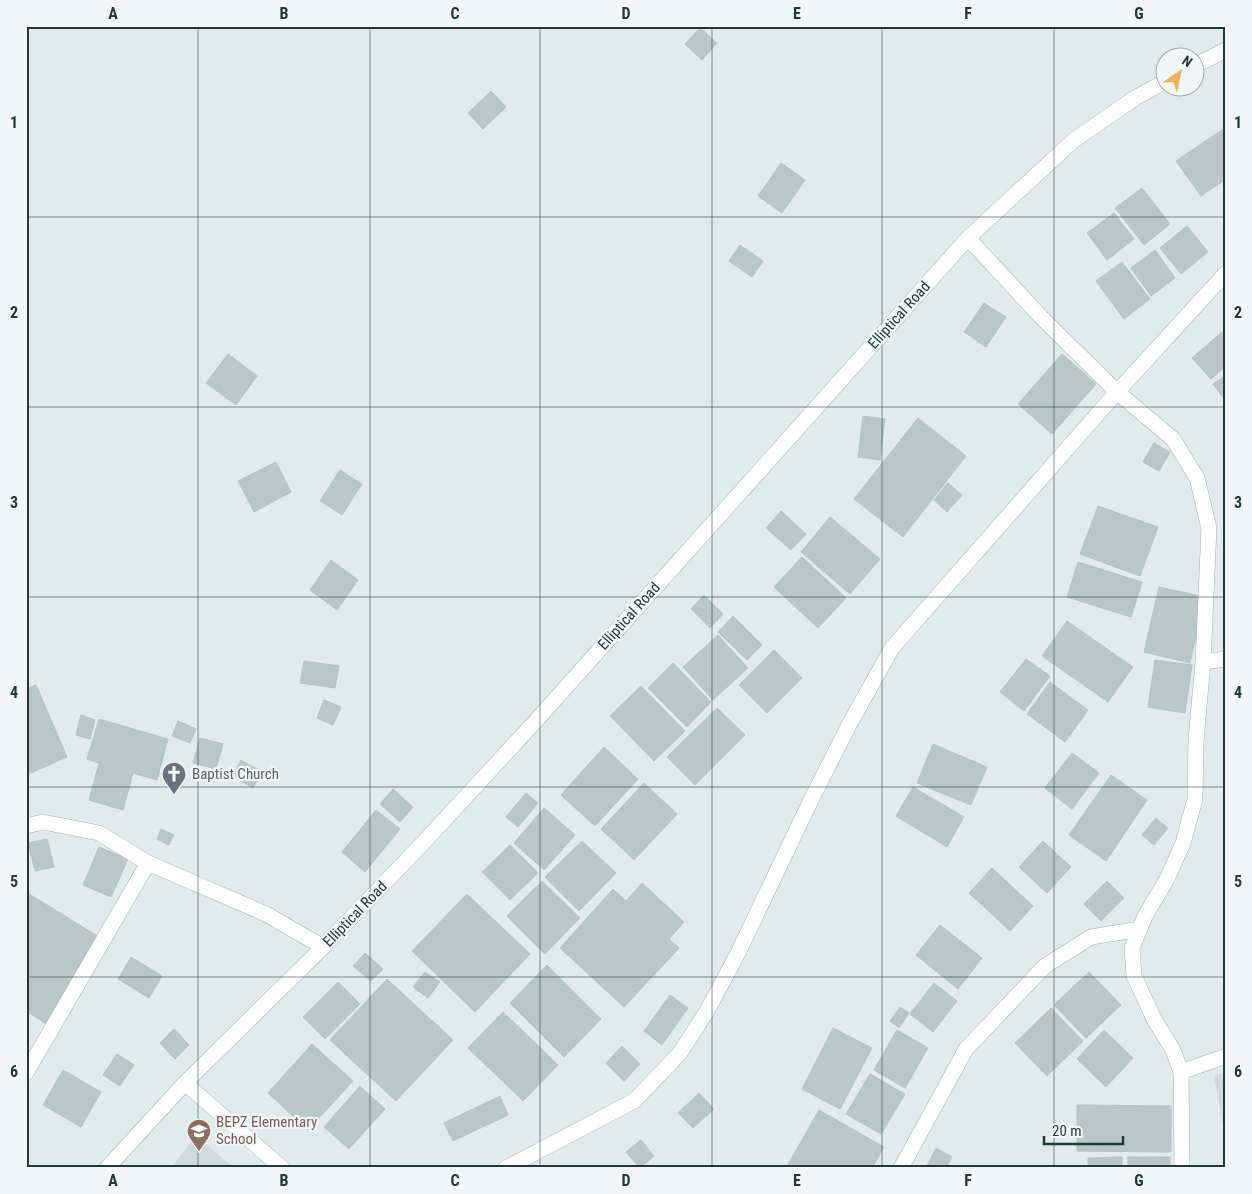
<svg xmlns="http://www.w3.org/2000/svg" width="1252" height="1194" font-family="'Roboto Condensed',sans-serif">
  <rect width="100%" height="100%" fill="#e0ebea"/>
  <g fill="#cfdbd9">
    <polygon points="1226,1072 1226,1144 1214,1076"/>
    <polygon points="196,1135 234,1168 171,1168"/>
  </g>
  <g fill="#b9c8c7" stroke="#b3c4c3">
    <polygon points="700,28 717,43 702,60 685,44"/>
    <polygon points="491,91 506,107 483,129 468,113"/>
    <polygon points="1226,127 1226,179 1201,196 1176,161"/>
    <polygon points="781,163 805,180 782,213 758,196"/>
    <polygon points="1142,188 1170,224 1144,245 1115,208"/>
    <polygon points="1114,213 1134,239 1107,260 1087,233"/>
    <polygon points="1187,226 1208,252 1181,274 1160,248"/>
    <polygon points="740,245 763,261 752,277 729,261"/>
    <polygon points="1155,250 1175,278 1151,296 1131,268"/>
    <polygon points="1122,262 1150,299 1124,319 1096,281"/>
    <polygon points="984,303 1006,317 986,347 964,332"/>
    <polygon points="1222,332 1226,337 1226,366 1211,379 1192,358"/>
    <polygon points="228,354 257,376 236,405 206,383"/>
    <polygon points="1062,354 1096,384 1052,434 1018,404"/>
    <polygon points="1226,375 1226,401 1213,384"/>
    <polygon points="863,416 885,419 880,460 858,457"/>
    <polygon points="918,418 966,456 903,537 854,499"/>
    <polygon points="1154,443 1170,452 1159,471 1143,462"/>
    <polygon points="276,462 291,492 254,512 238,481"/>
    <polygon points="340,470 362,484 342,515 320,501"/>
    <polygon points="948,483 962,495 947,512 934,500"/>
    <polygon points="1098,506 1158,527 1140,576 1080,554"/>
    <polygon points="781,511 806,534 791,550 766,528"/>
    <polygon points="830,517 880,559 850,594 801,552"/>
    <polygon points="802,557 846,598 818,628 774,587"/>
    <polygon points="331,560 358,580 337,610 310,590"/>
    <polygon points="1078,562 1142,582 1131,617 1067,597"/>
    <polygon points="1159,587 1205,597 1190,663 1144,652"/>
    <polygon points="704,595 723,614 710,628 691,609"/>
    <polygon points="733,616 762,645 747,660 718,632"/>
    <polygon points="1067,621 1133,667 1108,702 1042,656"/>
    <polygon points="718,635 748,668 713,700 683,667"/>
    <polygon points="774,650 802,678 767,713 739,685"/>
    <polygon points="1026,659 1050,676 1024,711 1000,692"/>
    <polygon points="1155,660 1192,665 1185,713 1148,707"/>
    <polygon points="304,661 339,666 335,688 300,683"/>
    <polygon points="673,663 711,702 687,727 648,688"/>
    <polygon points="1050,682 1088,710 1065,742 1027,714"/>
    <polygon points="36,685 67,757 26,775 26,689"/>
    <polygon points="641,686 685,731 654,761 610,716"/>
    <polygon points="324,700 341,707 333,725 317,718"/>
    <polygon points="717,708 745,735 695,785 667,757"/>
    <polygon points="81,715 95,720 90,739 76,735"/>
    <polygon points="99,719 168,739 157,780 133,773 123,810 89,800 99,763 87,759"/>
    <polygon points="178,721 196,729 190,743 172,736"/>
    <polygon points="200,738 223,744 216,769 193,763"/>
    <polygon points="933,744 987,767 971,805 917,783"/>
    <polygon points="604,747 638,779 595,826 561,795"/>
    <polygon points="1072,753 1099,773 1072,809 1045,788"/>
    <polygon points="241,760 262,772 253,788 232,776"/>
    <polygon points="1111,775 1147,800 1106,861 1069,835"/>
    <polygon points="644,783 677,814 634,860 601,829"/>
    <polygon points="913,787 964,817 947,847 896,816"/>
    <polygon points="393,789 413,807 400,822 380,804"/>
    <polygon points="526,793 538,803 518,827 506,817"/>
    <polygon points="544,808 575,835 544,870 514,843"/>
    <polygon points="376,810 400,829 365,872 342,852"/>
    <polygon points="1156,818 1168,828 1154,845 1142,835"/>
    <polygon points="161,829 174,835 169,845 157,839"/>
    <polygon points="47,839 54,867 35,871 28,843"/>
    <polygon points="582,841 616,873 579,911 545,877"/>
    <polygon points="1043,841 1071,867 1047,893 1019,867"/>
    <polygon points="510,845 538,873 510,900 482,872"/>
    <polygon points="99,847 128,859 111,897 83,885"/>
    <polygon points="992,868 1033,906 1010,931 969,893"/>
    <polygon points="542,881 580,918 545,954 507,916"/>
    <polygon points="1107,881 1124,898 1101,921 1084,904"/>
    <polygon points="642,883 684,922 669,939 679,948 624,1007 560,948 613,889 626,901"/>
    <polygon points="26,892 102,939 48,1025 26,1011"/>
    <polygon points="467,894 530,954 475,1012 412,951"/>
    <polygon points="940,925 982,958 958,989 916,955"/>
    <polygon points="365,953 383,969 371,981 353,966"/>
    <polygon points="131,957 162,976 149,998 118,979"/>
    <polygon points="547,965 601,1019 564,1057 510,1003"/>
    <polygon points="425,972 440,982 428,998 413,987"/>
    <polygon points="1089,972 1121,1005 1086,1038 1054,1005"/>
    <polygon points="387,979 453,1040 396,1101 330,1040"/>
    <polygon points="338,982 360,1004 325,1039 303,1017"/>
    <polygon points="934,983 957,1001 933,1032 910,1014"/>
    <polygon points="670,995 688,1008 662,1045 644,1031"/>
    <polygon points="900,1007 909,1013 899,1028 890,1021"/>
    <polygon points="1051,1008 1083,1041 1047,1076 1015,1043"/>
    <polygon points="503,1012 558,1065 523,1101 468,1048"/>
    <polygon points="833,1028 872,1048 840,1109 802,1089"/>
    <polygon points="174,1029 189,1045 175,1059 160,1043"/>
    <polygon points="897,1030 928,1048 905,1088 874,1070"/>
    <polygon points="1104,1030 1133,1058 1106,1087 1077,1059"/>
    <polygon points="312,1044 353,1081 308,1130 268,1093"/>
    <polygon points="622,1046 640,1064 624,1081 606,1063"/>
    <polygon points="117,1054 134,1065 120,1086 103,1075"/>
    <polygon points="63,1070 101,1092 81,1127 43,1105"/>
    <polygon points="870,1074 905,1094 881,1134 846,1114"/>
    <polygon points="360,1086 385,1109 349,1149 324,1127"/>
    <polygon points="699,1093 714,1109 693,1128 678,1113"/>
    <polygon points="500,1096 508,1115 453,1141 444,1123"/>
    <polygon points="1077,1105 1171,1106 1171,1152 1077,1151"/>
    <polygon points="819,1110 884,1147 872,1168 786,1168"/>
    <polygon points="641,1140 654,1156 640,1168 626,1152"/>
    <polygon points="936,1148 952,1157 946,1168 927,1166"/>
    <polygon points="1122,1157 1122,1168 1088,1168 1088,1158"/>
    <rect x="1128" y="1157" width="42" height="11"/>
  </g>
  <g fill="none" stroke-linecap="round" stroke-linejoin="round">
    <defs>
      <g id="street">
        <polyline points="968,238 1041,317 1117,392 1173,439 1197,478 1209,528 1203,662 1196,740 1195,799 1183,843 1167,879 1145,916 1132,948 1134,976 1154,1019 1173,1050 1181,1072 1182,1168"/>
        <polyline points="1203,662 1226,659"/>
        <polyline points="26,826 43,822 99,833 148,863 266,914 323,947"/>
        <polyline points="1181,1072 1226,1056"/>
        <polyline points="26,1073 148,863"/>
        <polyline points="185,1083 282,1168"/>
        <polyline points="506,1168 634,1101 680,1053 707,1011 738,953 811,800 849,725 892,648 1117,392 1226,273"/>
        <polyline points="901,1168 966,1049 1045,966 1091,937 1140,929"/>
      </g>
      <g id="secondary">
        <polyline points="1194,66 1226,50"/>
        <polyline points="107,1168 185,1083 323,947 423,843 533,724 968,238 1074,140 1135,98 1164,82"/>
      </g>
    </defs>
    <use href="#street" stroke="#a3b2b2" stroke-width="16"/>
    <use href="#secondary" stroke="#a0b6b6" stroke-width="16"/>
    <use href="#street" stroke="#fff" stroke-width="15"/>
    <use href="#secondary" stroke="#fff" stroke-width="15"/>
  </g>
  <path fill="none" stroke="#22393b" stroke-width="1" stroke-opacity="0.55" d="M 198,26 L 198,1168M 370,26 L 370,1168M 540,26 L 540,1168M 712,26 L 712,1168M 882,26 L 882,1168M 1054,26 L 1054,1168M 26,217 L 1226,217M 26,407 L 1226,407M 26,597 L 1226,597M 26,787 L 1226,787M 26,977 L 1226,977"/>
  <defs>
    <symbol id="church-pin" viewBox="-11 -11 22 30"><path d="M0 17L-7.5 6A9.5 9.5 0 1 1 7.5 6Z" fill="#6b7280" stroke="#f1f7f6"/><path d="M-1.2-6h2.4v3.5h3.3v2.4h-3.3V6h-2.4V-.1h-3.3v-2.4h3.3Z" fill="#fff"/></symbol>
    <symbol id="school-pin" viewBox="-11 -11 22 30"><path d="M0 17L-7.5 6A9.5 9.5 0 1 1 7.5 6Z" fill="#8d6e63" stroke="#f1f7f6"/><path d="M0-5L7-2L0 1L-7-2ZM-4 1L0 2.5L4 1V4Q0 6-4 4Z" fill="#fff"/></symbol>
  </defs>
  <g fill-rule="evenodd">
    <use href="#church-pin" x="160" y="760" width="28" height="38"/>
    <use href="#school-pin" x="185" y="1117" width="28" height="38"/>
  </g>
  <g text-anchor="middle" stroke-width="4.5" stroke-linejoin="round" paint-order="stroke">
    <g font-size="15" fill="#22393b" stroke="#f1f7f6">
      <text transform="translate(899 315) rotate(-48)" y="5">Elliptical Road</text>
      <text transform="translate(629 616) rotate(-48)" y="5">Elliptical Road</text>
      <text transform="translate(355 914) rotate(-46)" y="5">Elliptical Road</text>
    </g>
    <g font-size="15" fill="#5b616d" stroke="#f1f7f6" text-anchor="start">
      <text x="192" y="779">Baptist Church</text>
    </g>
    <g font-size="15" fill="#785e54" stroke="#f1f7f6" text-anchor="start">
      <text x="216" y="1127">BEPZ Elementary<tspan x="216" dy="17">School</tspan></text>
    </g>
  </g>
  <rect width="1252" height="1194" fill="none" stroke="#f1f7f6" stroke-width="55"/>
  <g transform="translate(1180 72) rotate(34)"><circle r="24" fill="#f1f7f6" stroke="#9eabab"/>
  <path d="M0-4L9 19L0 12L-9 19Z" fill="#eeb35b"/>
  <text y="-8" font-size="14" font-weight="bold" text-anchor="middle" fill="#22393b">N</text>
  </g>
  <path d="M1044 1136v8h79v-8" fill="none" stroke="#22393b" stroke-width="2.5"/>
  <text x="1052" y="1136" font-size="15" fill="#22393b" stroke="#f1f7f6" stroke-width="4" paint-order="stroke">20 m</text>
  <rect x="28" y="28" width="1196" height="1138" fill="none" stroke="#22393b" stroke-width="2"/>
  <g font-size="16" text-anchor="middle" font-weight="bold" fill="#22393b">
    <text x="113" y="19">A</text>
    <text x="284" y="19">B</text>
    <text x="455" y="19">C</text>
    <text x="626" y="19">D</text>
    <text x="797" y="19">E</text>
    <text x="968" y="19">F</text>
    <text x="1139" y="19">G</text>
    <text x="14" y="128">1</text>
    <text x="1238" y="128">1</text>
    <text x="14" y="318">2</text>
    <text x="1238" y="318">2</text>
    <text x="14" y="508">3</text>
    <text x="1238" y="508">3</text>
    <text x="14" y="698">4</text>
    <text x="1238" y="698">4</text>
    <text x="14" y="887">5</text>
    <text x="1238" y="887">5</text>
    <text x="14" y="1077">6</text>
    <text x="1238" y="1077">6</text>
    <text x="113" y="1186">A</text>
    <text x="284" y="1186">B</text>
    <text x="455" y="1186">C</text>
    <text x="626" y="1186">D</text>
    <text x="797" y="1186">E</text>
    <text x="968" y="1186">F</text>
    <text x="1139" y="1186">G</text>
  </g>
</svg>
